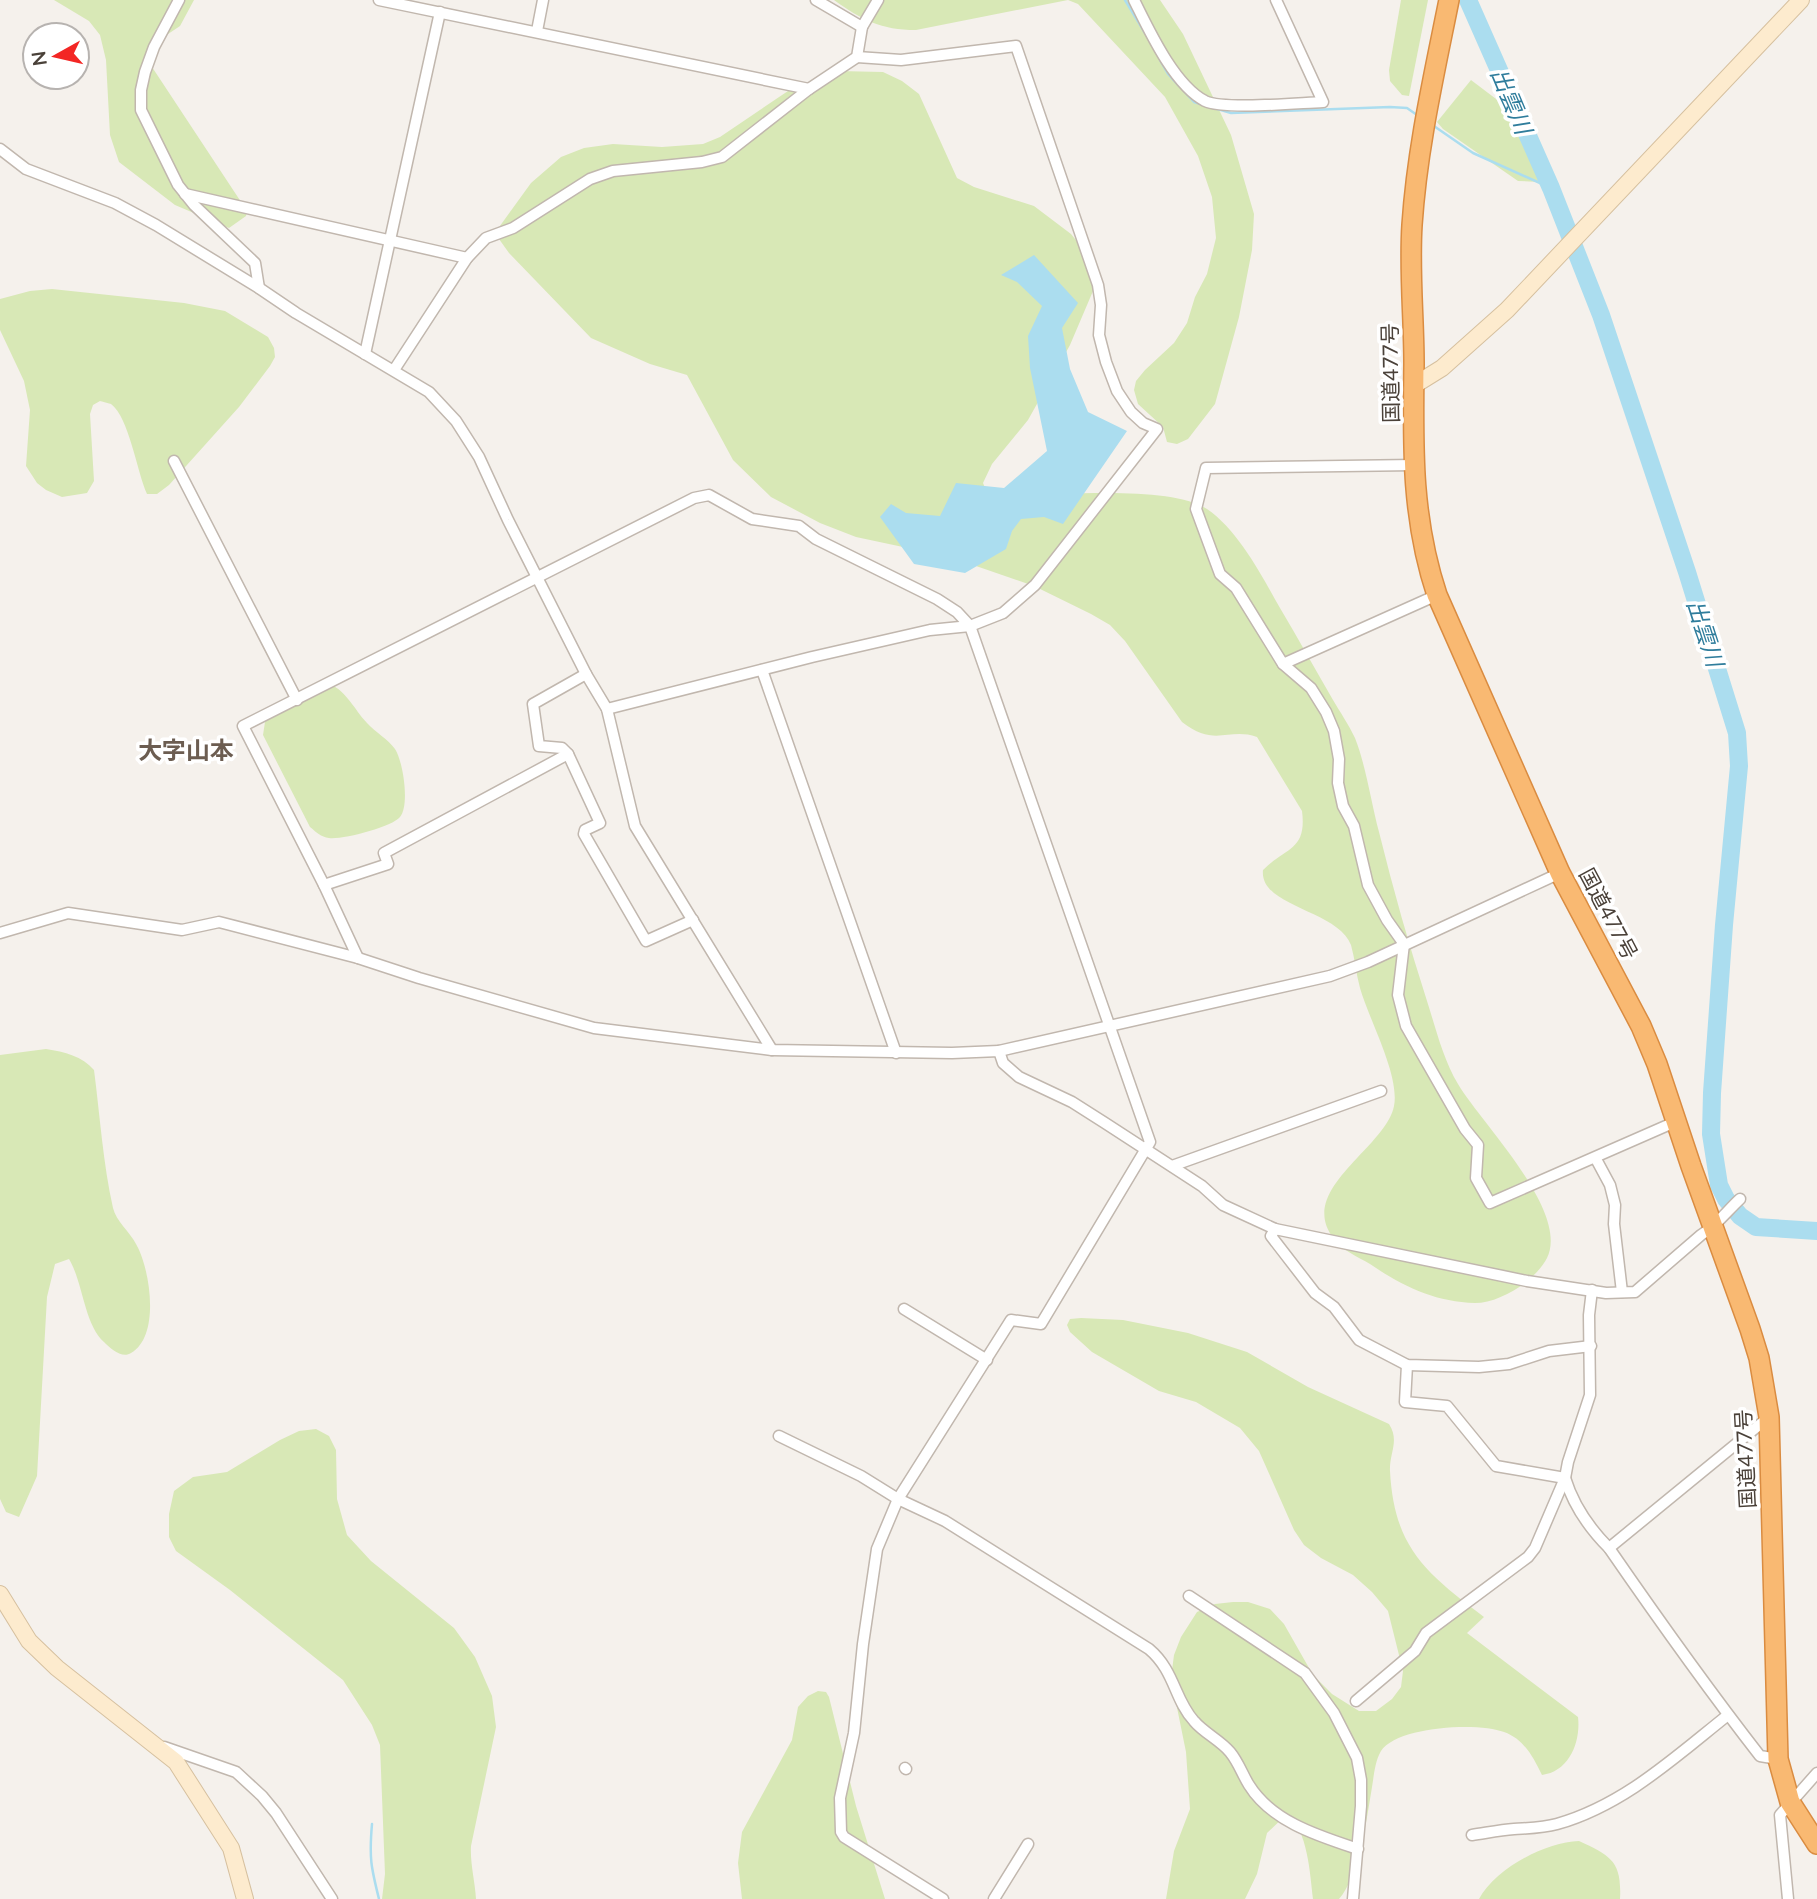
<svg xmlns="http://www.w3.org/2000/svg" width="1817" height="1899" font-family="Lato,'Noto Sans JP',sans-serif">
  <rect width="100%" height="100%" fill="#f5f1ec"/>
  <g fill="#d8e8b6">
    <polygon points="54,0 194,0 180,26 162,38 150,64 247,211 246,216 229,228 175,205 119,162 110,135 106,60 100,35 89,21"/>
    <path d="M 834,0 L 1160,0 L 1183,34 L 1231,135 L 1254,214 L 1252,250 L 1239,317 L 1215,404 L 1188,439 L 1177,444 L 1167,442 L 1163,427 L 1138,404 L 1134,390 L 1136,381 L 1145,370 L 1174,343 L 1187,323 L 1195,297 L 1207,274 L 1216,238 L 1212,197 L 1198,156 L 1165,97 L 1078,4 L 1068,0 L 916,30 C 881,30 862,20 834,0 Z"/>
    <polygon points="1401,0 1428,0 1409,96 1402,95 1390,81 1389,70"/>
    <path d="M 838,71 L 883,72 L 902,81 L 919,94 L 957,178 L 974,187 L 1034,206 L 1071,234 L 1097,266 L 1093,291 L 1070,345 L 1028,420 L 992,464 L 983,483 L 989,498 C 1039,496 1168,483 1207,509 C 1238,530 1262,576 1280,608 C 1298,638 1315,669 1333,700 C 1340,712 1349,725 1355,738 C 1366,766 1371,802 1379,832 C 1393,889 1409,945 1427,1001 C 1436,1029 1443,1059 1458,1084 C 1481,1123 1570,1211 1547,1258 C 1536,1280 1500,1303 1475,1303 C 1435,1302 1402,1286 1370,1264 C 1358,1257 1342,1250 1334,1239 C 1295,1190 1386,1148 1394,1106 C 1400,1075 1369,1020 1360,988 C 1356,974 1355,959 1351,945 C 1338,910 1259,907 1263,870 C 1286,847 1307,851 1302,811 L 1257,737 C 1228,727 1215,748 1182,722 L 1125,641 L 1110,625 L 1091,614 L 1034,586 L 950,557 L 856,537 L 820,523 L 771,497 L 733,460 L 687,375 L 650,364 L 591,338 L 509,253 L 499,239 L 497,230 L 531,183 L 561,157 L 584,148 L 613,144 L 662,147 L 703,144 L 720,137 L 788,91 Z"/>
    <polygon points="1471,80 1504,105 1514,122 1540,182 1518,181 1443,129 1437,122"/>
    <path d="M 52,289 L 184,303 L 225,311 L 268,337 L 274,348 L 275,357 L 270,366 L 239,407 L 169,485 L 157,494 L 147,494 C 137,472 129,417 111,404 C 110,404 101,401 100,401 L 93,405 L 90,414 L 94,481 L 87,493 L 62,497 L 46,490 L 37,483 L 26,466 L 30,410 L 24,381 L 0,330 L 0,299 L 30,291 Z"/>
    <path d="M 330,684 C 347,692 354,709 367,723 C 375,732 388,739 395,749 C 403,761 410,805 400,817 C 392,827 342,840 329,838 C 321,837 316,832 310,827 L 263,735 L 265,722 L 310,687 Z"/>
    <path d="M 46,1049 C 65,1052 82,1056 94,1070 C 100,1116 103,1163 113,1208 C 116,1221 130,1232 136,1244 C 150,1268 161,1336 131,1353 C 122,1359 110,1348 104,1342 C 84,1324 83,1282 69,1259 L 55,1264 L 47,1297 L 37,1476 L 19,1517 L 6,1512 L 0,1499 L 0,1055 Z"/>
    <path d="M 1081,1318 L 1123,1320 L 1188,1333 L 1247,1352 L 1308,1387 L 1389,1424 C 1400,1441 1389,1453 1390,1471 C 1394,1548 1426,1573 1484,1617 L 1467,1633 L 1578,1717 C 1581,1742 1569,1772 1542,1775 C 1533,1757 1524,1739 1504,1732 C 1479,1722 1397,1726 1381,1751 C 1375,1761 1374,1775 1372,1787 C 1367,1817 1359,1877 1339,1899 L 1313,1899 C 1310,1874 1308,1830 1287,1814 L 1267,1833 L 1257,1874 L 1245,1899 L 1166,1899 L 1174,1851 L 1190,1809 L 1186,1752 L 1171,1678 L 1174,1655 L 1181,1637 L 1197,1612 L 1215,1604 L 1233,1602 L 1248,1602 L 1270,1609 L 1284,1624 L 1313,1675 L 1332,1694 L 1359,1711 L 1376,1711 L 1392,1699 L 1401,1687 L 1403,1671 L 1388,1611 L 1372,1592 L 1353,1575 L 1321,1558 L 1304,1545 L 1294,1530 L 1259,1451 L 1240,1428 L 1196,1402 L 1159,1391 L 1092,1352 L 1070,1332 L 1067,1325 L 1070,1319 Z"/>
    <path d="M 316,1429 L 329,1436 L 336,1450 L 337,1499 L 347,1535 L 371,1561 L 454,1628 L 475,1657 L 492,1696 L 496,1727 L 471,1846 C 470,1864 475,1881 476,1899 L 382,1899 L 385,1874 L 380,1745 L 372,1725 L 343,1680 L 230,1590 L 176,1551 L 169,1537 L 169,1514 L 174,1491 L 193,1477 L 227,1472 L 280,1440 L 299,1431 Z"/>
    <polygon points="818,1691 826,1692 829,1697 856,1806 885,1899 742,1899 738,1863 742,1832 792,1740 798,1707 808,1696"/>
    <path d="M 1579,1841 C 1611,1856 1622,1861 1620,1899 L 1479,1899 C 1495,1869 1545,1842 1579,1841 Z"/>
  </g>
  <polygon fill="#abddef" points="1034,255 1078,303 1062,328 1070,369 1088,412 1127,431 1063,524 1044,517 1021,519 1012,531 1006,549 965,573 914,564 880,517 891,504 906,513 940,516 956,483 1004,488 1047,451 1030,368 1028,336 1042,306 1017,282 1001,275"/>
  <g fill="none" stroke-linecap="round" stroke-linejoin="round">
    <g stroke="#abddef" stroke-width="2.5">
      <polyline points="1125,0 1145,33"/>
      <polyline points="1160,60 1168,74 1179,86"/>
      <polyline points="1184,91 1194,102 1231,113 1390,107 1407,108 1417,115"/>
      <polyline points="1431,124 1473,153 1551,188"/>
      <path d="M 372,1824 C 369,1858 371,1867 379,1899"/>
    </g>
    <polyline stroke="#abddef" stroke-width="18" points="1468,0 1551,188 1601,315 1687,572 1737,733 1739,766 1724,925 1712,1093 1711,1134 1719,1185 1726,1199 1740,1216 1756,1227 1817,1231"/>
    <defs>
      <g id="street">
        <polyline points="179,0 154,47 145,72 141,90 141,110 178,185 194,205 255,263 259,288"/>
        <polyline points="379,0 809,89"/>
        <polyline points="816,0 862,27"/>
        <path d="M 1134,0 C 1149,30 1174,85 1205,101 C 1224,110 1297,103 1323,102 L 1276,0"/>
        <polyline points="537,31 543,0"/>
        <polyline points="0,149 26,169 115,203 156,225 259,288 296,313 429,392 456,421 479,457 508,520 586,674 607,709 635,826 772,1050"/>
        <polyline points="185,194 467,258"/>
        <polyline points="365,354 440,12"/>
        <polyline points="394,370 467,258 486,238 513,228 590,179 613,171 702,162 722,157 809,89 857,57 862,27 878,0"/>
        <polyline points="174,461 297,700"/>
        <polyline points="1415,465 1206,468 1196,509 1220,574 1236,588 1283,664 1311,688 1326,712 1334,731 1339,759 1338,783 1343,806 1354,826 1368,885 1387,920 1404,944 1398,995 1406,1026 1465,1129 1478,1145 1476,1178 1490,1203 1675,1122"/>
        <polyline points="1283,664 1437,595"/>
        <polyline points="762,670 896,1053"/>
        <polyline points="586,674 533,704 539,746 562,748 568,754 600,823 585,830 584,834 646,941 693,920"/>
        <polyline points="607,709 812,657 930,630 970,626 1003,613 1035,585 1157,429 1143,423 1131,412 1117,391 1106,362 1099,335 1101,305 1098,285 1016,46 901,60 857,57"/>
        <polyline points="324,885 388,864 384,853 568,754"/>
        <path d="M 0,933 L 68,913 L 182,930 L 219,922 L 358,958 L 419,978 L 594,1028 L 772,1050 L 952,1053 L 999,1051 L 1003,1063 L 1019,1077 L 1072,1102 L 1105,1123 L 1202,1186 L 1223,1205 L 1275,1229 L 1527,1281 L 1606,1293 L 1635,1292 L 1701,1235 C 1716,1226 1727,1211 1740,1199"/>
        <polyline points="358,958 324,885 243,726 694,498 709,495 752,519 799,526 816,539 937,599 957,612 970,626 1150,1142 1041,1324 1011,1320 898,1499 877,1549 863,1644 854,1733 840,1798 841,1832 844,1837 943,1899"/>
        <polyline points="999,1051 1330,976 1368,962 1560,873"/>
        <polyline points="1596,1159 1610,1185 1615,1205 1614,1224 1622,1292"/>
        <polyline points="1172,1166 1381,1091"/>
        <polyline points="1275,1229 1271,1236 1315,1293 1334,1307 1359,1340 1407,1365 1479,1367 1509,1364 1549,1351 1591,1346"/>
        <polyline points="904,1309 987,1360"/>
        <polyline points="1407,1365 1405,1402 1447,1406 1496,1466 1565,1478"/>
        <path d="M 779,1436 L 861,1476 L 898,1499 L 945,1521 L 1149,1649 C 1175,1671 1174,1699 1194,1721 C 1204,1733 1220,1740 1230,1752 C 1239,1763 1242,1774 1249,1785 C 1272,1822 1319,1836 1358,1849"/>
        <path d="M 1565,1478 C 1573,1504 1590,1529 1609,1548 C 1658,1619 1707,1688 1760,1756 L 1778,1759"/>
        <polyline points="1609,1548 1769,1417"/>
        <polyline points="1189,1596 1305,1673 1334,1713 1357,1758 1361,1780 1361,1806 1353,1899"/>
        <polyline points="1356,1701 1415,1651 1426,1633 1528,1557 1535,1548 1565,1478 1568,1462 1590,1395 1589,1315 1592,1290"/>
        <polyline points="164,1747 236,1772 262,1796 276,1813 332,1899"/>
        <polyline points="905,1768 906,1769"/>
        <path d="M 1472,1835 C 1486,1833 1500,1830 1514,1829 C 1529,1828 1543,1828 1557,1824 C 1624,1805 1675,1757 1728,1715"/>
        <polyline points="994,1899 1028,1844"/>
        <polyline points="1788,1899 1780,1815 1817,1773"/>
      </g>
      <g id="secondary">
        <polyline points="1413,386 1442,368 1507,310 1801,0"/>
        <polyline points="0,1594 29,1641 57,1668 176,1762 231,1848 245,1899"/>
      </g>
      <path id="highway" d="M 1449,0 C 1434,75 1417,149 1412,225 C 1409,271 1414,318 1414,364 C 1413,445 1411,517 1437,595 L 1560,873 L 1641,1026 L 1657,1064 L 1691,1166 L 1750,1329 L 1759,1358 L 1769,1417 L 1778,1759 L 1790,1802 L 1817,1844"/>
    </defs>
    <use href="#street" stroke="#c1b7ae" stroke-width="13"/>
    <use href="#secondary" stroke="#d6c09f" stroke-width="18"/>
    <use href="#highway" stroke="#da8c41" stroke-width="22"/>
    <use href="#street" stroke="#fff" stroke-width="10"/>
    <use href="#secondary" stroke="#fdebce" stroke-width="16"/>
    <use href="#highway" stroke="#f9b972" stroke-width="19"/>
  </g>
  <g text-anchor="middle" stroke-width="7" stroke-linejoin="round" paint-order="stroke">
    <g font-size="21" fill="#4a4139" stroke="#fff">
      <text transform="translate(1391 373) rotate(-91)" y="7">国道477号</text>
      <text transform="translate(1608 914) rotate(62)" y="7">国道477号</text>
      <text transform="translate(1746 1459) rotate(-93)" y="7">国道477号</text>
    </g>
    <g font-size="23" font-style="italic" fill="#2f7d9c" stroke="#fff">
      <text transform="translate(1511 101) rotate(67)" y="8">出雲川</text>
      <text transform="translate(1705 633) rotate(72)" y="8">出雲川</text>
    </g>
    <g font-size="24" font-weight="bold" fill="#6c5d51" stroke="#fff">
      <text x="186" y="759">大字山本</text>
    </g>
  </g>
  <g transform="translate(56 56) rotate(262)"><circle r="33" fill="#ffffff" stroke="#b7b3b0" stroke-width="2"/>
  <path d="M0-5L12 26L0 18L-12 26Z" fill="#f32624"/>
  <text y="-10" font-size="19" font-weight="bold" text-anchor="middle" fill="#4a4139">N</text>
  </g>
</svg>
